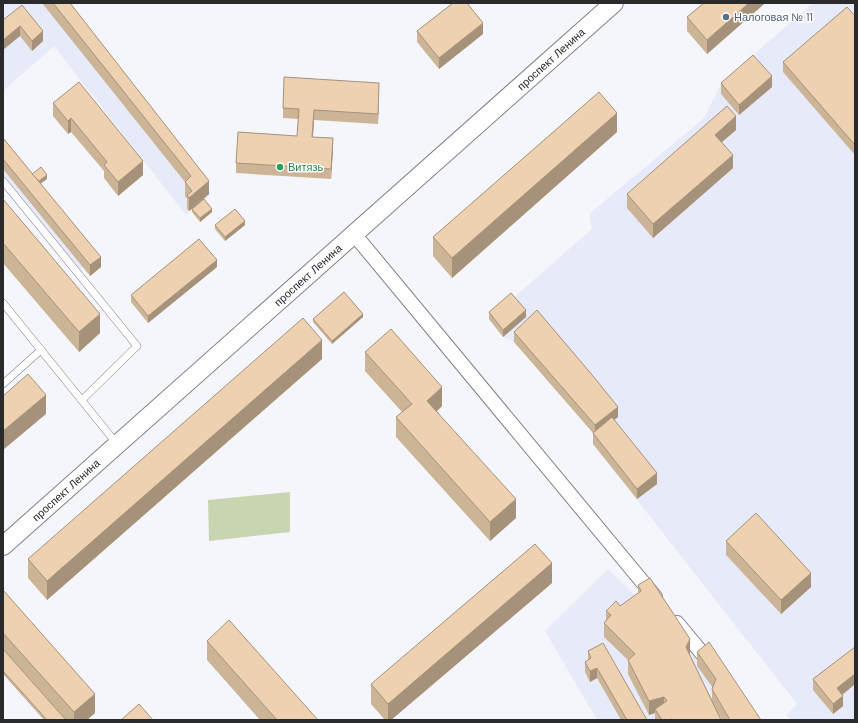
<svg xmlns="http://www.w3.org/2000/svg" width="858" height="723" font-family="'DM Sans',sans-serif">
  <rect width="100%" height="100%" fill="#f4f6fc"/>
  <g fill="#e7eaf8">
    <polygon points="3,3 62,3 211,194 186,215 54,46 3,91"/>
    <polygon points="813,3 855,3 855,720 791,720 786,715 797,704 593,444 595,442 595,435 514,342 503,337 489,319 592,229 589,214 704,118 722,82"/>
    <polygon points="3,146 92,261 75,274 3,186"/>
    <polygon points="608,569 637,597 653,587 733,690 754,720 597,720 545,631"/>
  </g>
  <polygon fill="#c8d5b0" points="290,492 290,532 209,541 208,500"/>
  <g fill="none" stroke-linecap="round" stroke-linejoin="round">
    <defs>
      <g id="service">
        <polyline points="3,181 137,346 82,400"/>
        <polyline points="3,303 117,444"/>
        <polyline points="3,384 41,350"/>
      </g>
      <g id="minor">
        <polyline points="354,234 655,597"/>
        <polyline points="677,623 711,664"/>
      </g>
      <polyline id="tertiary" points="3,546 614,3"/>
    </defs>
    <use href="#service" stroke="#808287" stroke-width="8"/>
    <use href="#minor" stroke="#808287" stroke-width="16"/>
    <use href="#tertiary" stroke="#808287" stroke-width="20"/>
    <use href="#service" stroke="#fff" stroke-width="7"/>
    <use href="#minor" stroke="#fff" stroke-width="14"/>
    <use href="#tertiary" stroke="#fff" stroke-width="18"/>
  </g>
  <g fill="#ccb497">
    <polygon points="42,3 70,3 209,194 200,202 212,212 200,222 192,212 192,209 189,211 187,209 187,199 185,196 185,182"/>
    <polygon points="704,3 765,3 707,54 687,31 687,17"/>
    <polygon points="855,16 855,155 783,72 783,62"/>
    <polygon points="3,20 43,31 43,41 32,51 20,36"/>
    <polygon points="417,31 483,34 439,69 417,42"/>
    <polygon points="721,83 772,87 739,115 721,94"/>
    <polygon points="379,94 378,124 314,120 313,137 333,149 331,179 236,173 236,163 297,136 298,119 283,118 283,108"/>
    <polygon points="53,103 143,175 118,196 104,178 104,171 71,132 68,134 53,116"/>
    <polygon points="736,130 722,142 733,168 653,238 627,208 627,194"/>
    <polygon points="617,132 452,278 433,256 433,237"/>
    <polygon points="3,138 32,174 47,179 40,184 101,267 90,276 3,169"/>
    <polygon points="3,199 100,333 79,352 3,263"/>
    <polygon points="215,225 245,225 225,241 215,229"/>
    <polygon points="217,267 148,323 131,302 131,295"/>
    <polygon points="489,312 526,317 503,337 489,319"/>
    <polygon points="363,317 332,344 313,322 313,319"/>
    <polygon points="514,332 618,417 614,420 657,484 637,499 593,444 593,433 514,342"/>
    <polygon points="365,352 442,406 437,411 516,518 490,541 396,437 396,417 402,412 365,371"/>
    <polygon points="322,359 47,600 28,578 28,559"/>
    <polygon points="726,541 811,587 781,614 726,555"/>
    <polygon points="552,583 391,720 385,720 371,704 371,684"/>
    <polygon points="638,585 690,653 689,654 712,700 712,689 713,688 697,666 697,652 761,720 722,720 719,714 721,720 655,720 655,713 649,715 628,674 628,660 604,637 604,623 606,620 606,611 620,606 638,593"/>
    <polygon points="3,590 95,713 87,720 44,720 3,674"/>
    <polygon points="207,641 318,720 260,720 207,660"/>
    <polygon points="855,647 855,684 842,695 843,706 833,714 813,690 813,679"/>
    <polygon points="588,651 647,720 621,720 597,678 590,682 585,672 585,662 588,660"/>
  </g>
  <g fill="#a6927b">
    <polygon points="749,3 765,3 707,54 707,40"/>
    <polygon points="483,23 483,34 439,69 439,58"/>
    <polygon points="20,26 20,36 3,50 3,40"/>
    <polygon points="43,31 43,41 32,51 32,41"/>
    <polygon points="772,76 772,87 739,115 739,105"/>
    <polygon points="379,83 379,94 378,124 378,114"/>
    <polygon points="314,110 314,120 312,148 312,137"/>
    <polygon points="617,113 617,132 452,278 452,258"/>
    <polygon points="736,116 736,130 715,148 715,135"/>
    <polygon points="71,118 71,132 68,134 68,121"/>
    <polygon points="333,138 333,149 331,179 331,169"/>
    <polygon points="733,155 733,168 653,238 653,224"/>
    <polygon points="143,161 143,175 118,196 118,182"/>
    <polygon points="47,175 47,179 37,186 37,183"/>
    <polygon points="209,181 209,194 189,211 189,198"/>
    <polygon points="212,209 212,212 200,222 200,218"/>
    <polygon points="245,221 245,225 225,241 225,237"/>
    <polygon points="101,257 101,267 90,276 90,265"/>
    <polygon points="217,260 217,267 148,323 148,316"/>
    <polygon points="526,310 526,317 503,337 503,330"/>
    <polygon points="100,314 100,333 79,352 79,332"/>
    <polygon points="363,314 363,317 332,344 332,341"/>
    <polygon points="322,340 322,359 47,600 47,581"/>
    <polygon points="442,387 442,406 427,420 427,401"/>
    <polygon points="46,395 46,414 3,450 3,431"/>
    <polygon points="618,407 618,417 595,435 595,425"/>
    <polygon points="657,473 657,484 637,499 637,489"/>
    <polygon points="4,492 4,499 3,500 3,493"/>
    <polygon points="516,499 516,518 490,541 490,522"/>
    <polygon points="552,563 552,583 391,720 388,720 388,704"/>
    <polygon points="811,573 811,587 781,614 781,600"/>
    <polygon points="690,639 690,653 686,661 686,647"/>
    <polygon points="597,668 597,678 590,682 590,671"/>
    <polygon points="855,674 855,684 837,699 837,688"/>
    <polygon points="95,694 95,713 87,720 74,720 74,712"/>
    <polygon points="843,696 843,706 833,714 833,704"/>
    <polygon points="664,697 664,710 655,709 655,713 649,715 649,701"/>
  </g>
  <g fill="#edd1b0" stroke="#a6927b">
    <polygon points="53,3 70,3 209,181 189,198 187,195 192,191 185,182 191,176"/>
    <polygon points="453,3 467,3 483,23 439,58 417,31"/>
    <polygon points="704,3 749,3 707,40 687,17"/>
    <polygon points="22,5 43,31 32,41 20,26 3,40 3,20"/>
    <polygon points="847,7 855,16 855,145 783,62"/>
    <polygon points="753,55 772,76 739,105 721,83"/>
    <polygon points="284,77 379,83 378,114 314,110 312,137 333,138 331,169 236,163 238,132 297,136 299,109 283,108"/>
    <polygon points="79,82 143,161 118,182 104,165 107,162 71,118 68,121 53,103"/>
    <polygon points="599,92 617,113 452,258 433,237"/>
    <polygon points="727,106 736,116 715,135 733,155 653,224 627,194"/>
    <polygon points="3,138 101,257 90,265 3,159"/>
    <polygon points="41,167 47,175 39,181 32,174"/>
    <polygon points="3,199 100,314 79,332 3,243"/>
    <polygon points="204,199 212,209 200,218 192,209"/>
    <polygon points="235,209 245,221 225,237 215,225"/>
    <polygon points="199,239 217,260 148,316 131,295"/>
    <polygon points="344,292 363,314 332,341 313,319"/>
    <polygon points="511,293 526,310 503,330 489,312"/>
    <polygon points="537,310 593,376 618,407 595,425 514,332"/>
    <polygon points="303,318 322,340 47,581 28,559"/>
    <polygon points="391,329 442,387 427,401 516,499 490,522 396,417 412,404 365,352"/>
    <polygon points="28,374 46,395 3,431 3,396"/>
    <polygon points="612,417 657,473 637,489 593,433"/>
    <polygon points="756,513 811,573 781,600 726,541"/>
    <polygon points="535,544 552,563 388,704 371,684"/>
    <polygon points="650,578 690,639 686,647 721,720 673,720 672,719 667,720 662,720 655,709 667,701 664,697 649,701 628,660 635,654 604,623 611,615 606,611 616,601 620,606 641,591 638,585"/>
    <polygon points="3,590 95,694 74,712 3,633"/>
    <polygon points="229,620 318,720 277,720 207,641"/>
    <polygon points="709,642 761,720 730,720 712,689 716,679 697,652"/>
    <polygon points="603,643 647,720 627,720 597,668 590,671 585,662 591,658 588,651"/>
    <polygon points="855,647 855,674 837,688 843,696 833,704 813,679"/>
    <polygon points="3,649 66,720 47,720 3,671"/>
    <polygon points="139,704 153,720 121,720"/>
  </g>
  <circle fill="#5c6f8a" stroke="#fff" stroke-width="1.5" cx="726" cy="17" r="4"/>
  <circle fill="#2e9e5b" stroke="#fff" stroke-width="1.5" cx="280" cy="167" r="4"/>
  <g text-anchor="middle" stroke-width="3" stroke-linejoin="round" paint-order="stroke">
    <g font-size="11" fill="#4e5e75" stroke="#fff" text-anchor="start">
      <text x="734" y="21">Налоговая № 11</text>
    </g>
    <g font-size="11" fill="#292a2c" stroke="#fff">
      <text transform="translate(551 59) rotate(-42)" y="4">проспект Ленина</text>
      <text transform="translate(308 275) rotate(-42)" y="4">проспект Ленина</text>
      <text transform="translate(66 490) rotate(-42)" y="4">проспект Ленина</text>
    </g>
    <g font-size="11" fill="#27864d" stroke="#fff" text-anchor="start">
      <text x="288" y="171">Витязь</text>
    </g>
  </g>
  <rect width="858" height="723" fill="none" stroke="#292a2c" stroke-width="8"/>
</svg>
